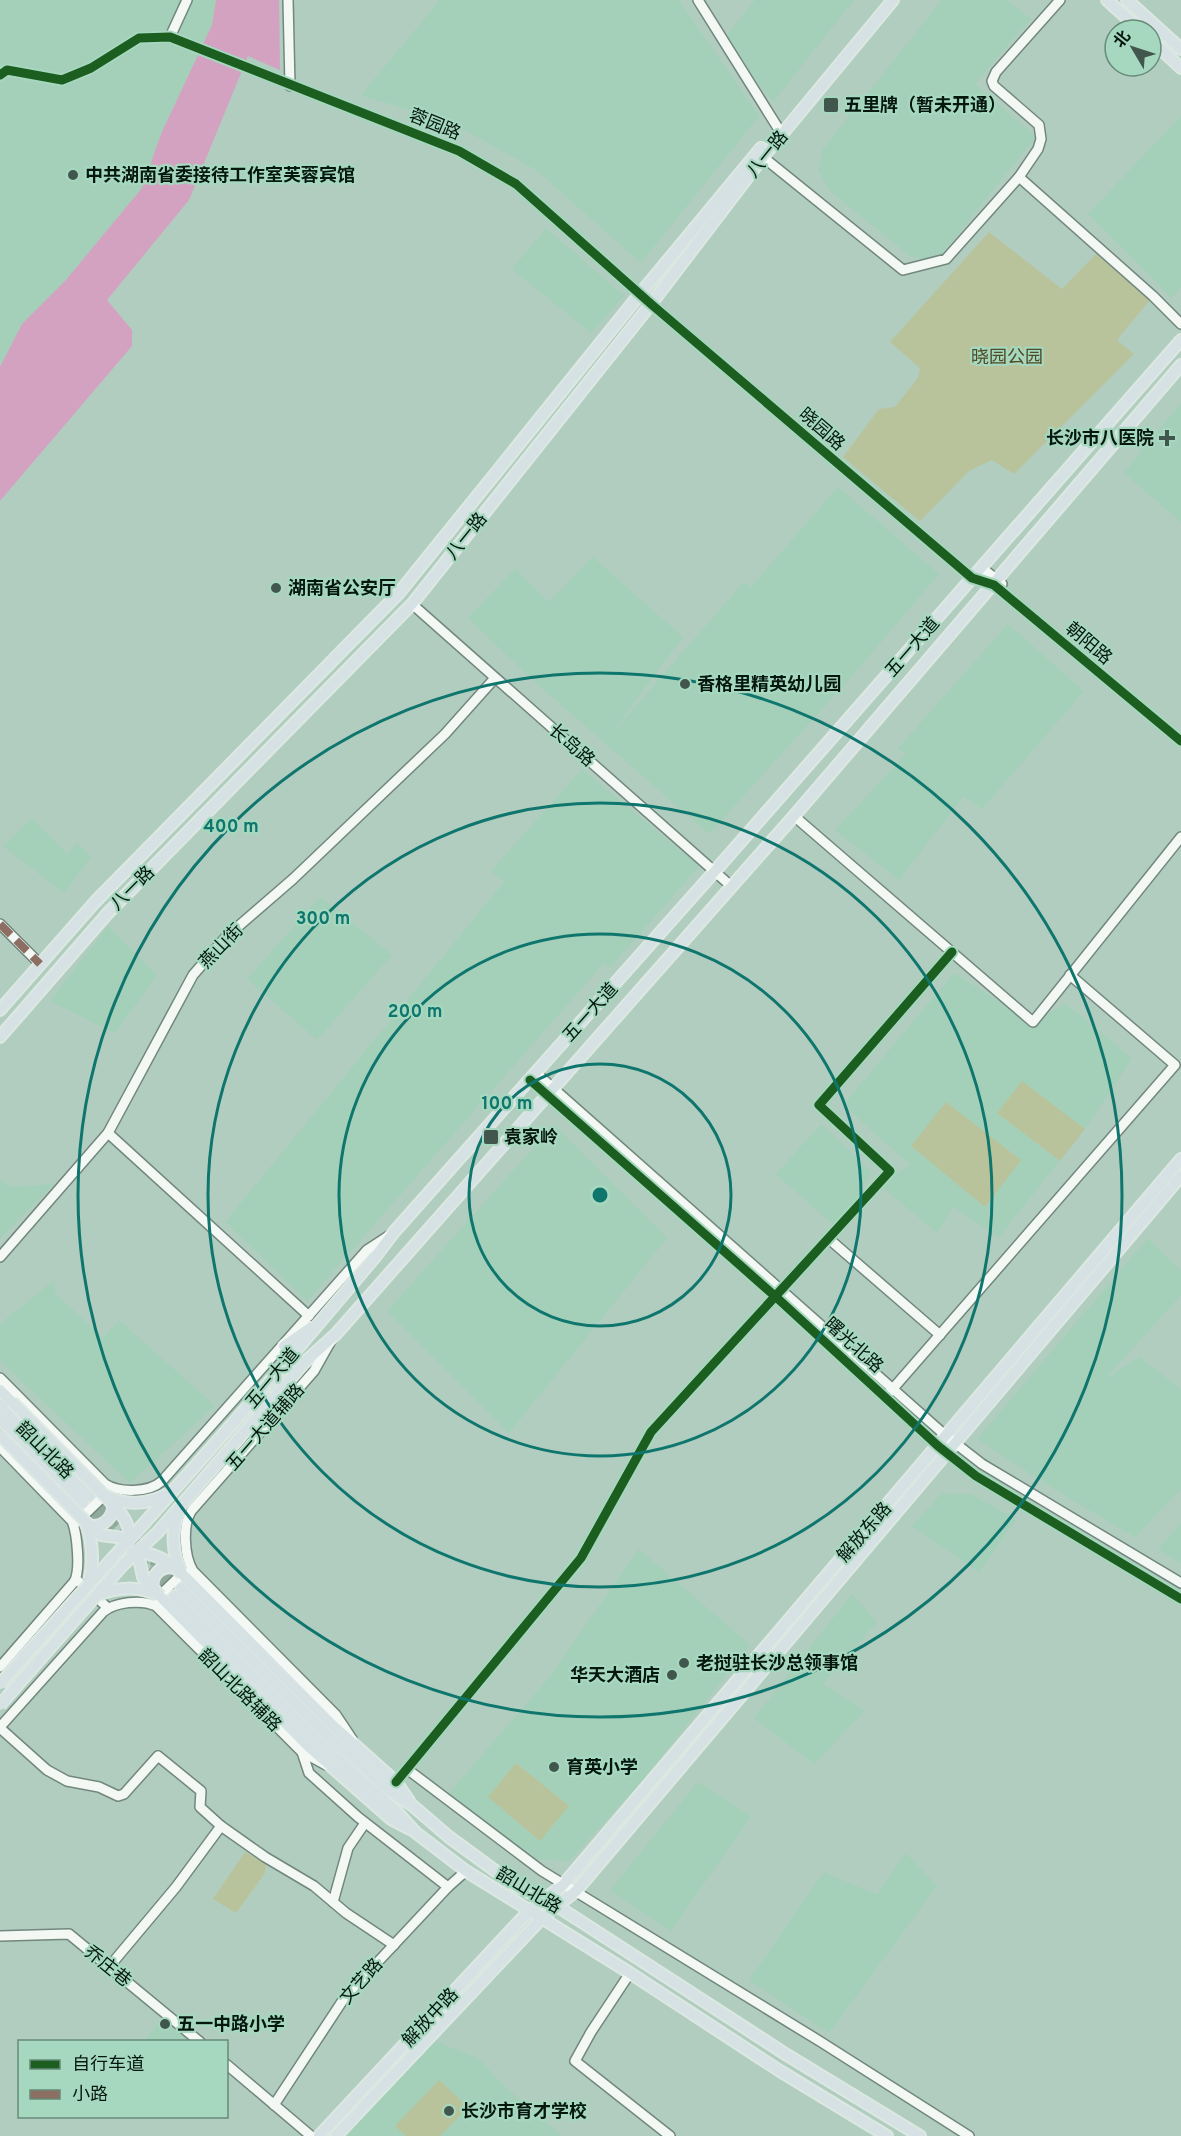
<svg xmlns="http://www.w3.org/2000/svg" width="1181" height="2136" font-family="Overpass,'Noto Sans SC',sans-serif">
  <rect width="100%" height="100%" fill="#b1cdbf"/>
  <g fill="#a4d0ba">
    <polygon points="0,0 216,0 212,25 161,134 142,188 65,281 22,324 0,367"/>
    <polygon points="440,0 679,0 759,116 641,263 536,170 456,125 361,95"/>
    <polygon points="755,0 854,0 773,102 723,40"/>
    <polygon points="942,0 1006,0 1031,19 975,84 1036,137 941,255 927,261 910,256 831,192 818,170 823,149"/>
    <polygon points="1181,116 1181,287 1172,298 1088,214"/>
    <polygon points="546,228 624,296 591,333 512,269"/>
    <polygon points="1181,403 1181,522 1124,473"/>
    <polygon points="838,487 939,574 854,674 709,834 536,683 468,618 515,569 549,602 593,557 683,637 611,734 744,582 751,587"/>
    <polygon points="1008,624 1084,691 982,809 964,796 899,880 835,830 906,754 898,748"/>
    <polygon points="582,769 699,866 610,968 604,963 307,1301 225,1222 504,882 491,871"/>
    <polygon points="32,818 67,854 77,843 91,857 64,893 3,846"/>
    <polygon points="320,897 392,955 317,1040 247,979"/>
    <polygon points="108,926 157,975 115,1033 50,1001"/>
    <polygon points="954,973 1032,1022 1066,1004 1132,1058 1085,1129 999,1237 953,1207 937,1233 879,1184 910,1165 843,1105"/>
    <polygon points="821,1124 872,1172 838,1229 776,1174"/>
    <polygon points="554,1125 667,1238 509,1433 387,1311"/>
    <polygon points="0,1179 11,1187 54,1184 0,1238"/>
    <polygon points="1148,1238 1181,1271 1181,1295 1104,1380 1139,1357 1181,1389 1181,1489 1135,1537 1065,1496 977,1439"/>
    <polygon points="54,1280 55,1293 103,1338 119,1320 215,1406 130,1483 0,1361 0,1324"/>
    <polygon points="941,1494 971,1494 1016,1520 979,1572 912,1526"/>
    <polygon points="1181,1523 1181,1563 1158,1549"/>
    <polygon points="639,1549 750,1645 642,1781 569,1861 533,1859 449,1793 547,1680"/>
    <polygon points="852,1594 877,1622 823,1684 865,1711 814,1764 754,1718"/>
    <polygon points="698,1782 751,1816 671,1931 610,1890"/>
    <polygon points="906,1853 937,1886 829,2033 749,1980 824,1872 877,1895"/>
    <polygon points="164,2017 192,2041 143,2042"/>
    <polygon points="430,2039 478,2058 505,2087 562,2136 342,2136"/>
  </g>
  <g fill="#b9c39b">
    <polygon points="989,232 1062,289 1101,249 1153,296 1117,340 1134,354 1014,474 992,460 969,471 920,521 843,457 879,409 895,407 918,378 920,368 890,342"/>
    <polygon points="1022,1081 1085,1129 1060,1161 997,1113"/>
    <polygon points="946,1102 1021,1160 985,1207 911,1146"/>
    <polygon points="516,1763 569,1806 540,1841 488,1797"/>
    <polygon points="245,1852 266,1864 265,1873 236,1913 213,1899"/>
    <polygon points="439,2080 468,2107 440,2136 406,2136 395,2126"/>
  </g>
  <polygon fill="#d4a2c1" points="216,0 279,0 280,70 248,56 189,200 107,300 132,330 132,346 0,501 0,367 22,324 65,281 142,188 161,134 212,25"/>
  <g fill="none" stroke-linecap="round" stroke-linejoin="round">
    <g stroke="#8fa99c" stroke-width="10" stroke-dasharray="10 5" stroke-linecap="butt">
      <polyline points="90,1496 180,1588"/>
      <polyline points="83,1503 120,1541"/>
      <polyline points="138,1559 173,1595"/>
    </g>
    <defs>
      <g id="minor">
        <polyline points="288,0 290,86"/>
        <polyline points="698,0 778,128"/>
        <polyline points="170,37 187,0"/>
        <polyline points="0,75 7,70 62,80 91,68 139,38 170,37 459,151 516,184 651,304 972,578 994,585 1181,741"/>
        <polyline points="763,157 903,270 946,259 1019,177 1038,149 1041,139 1039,125 994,86 992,81 996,72 1060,0"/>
        <polyline points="1019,177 1153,296 1181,324"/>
        <polyline points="981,567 1002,584"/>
        <polyline points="412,604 731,886"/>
        <polyline points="794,816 1033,1022 1181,837"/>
        <polyline points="0,924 40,964"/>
        <polyline points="536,1073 946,1436 982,1464 1181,1583"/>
        <polyline points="530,1080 776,1297 938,1446 976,1476 1181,1599"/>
        <polyline points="108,1133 309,1316"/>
        <polyline points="829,1239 940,1335"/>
        <polyline points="0,1257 108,1133 193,975 226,937 293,879 445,734 495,678"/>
        <path d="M 332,1339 L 314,1371 L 192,1510 C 182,1524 184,1556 193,1571 L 336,1715 L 352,1739"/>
        <path d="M 0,1378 L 105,1484 C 119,1493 149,1493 162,1481 L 367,1250 L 390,1235"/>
        <polyline points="890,1392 1175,1065 1070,975"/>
        <path d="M 0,1447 L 72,1521 C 77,1533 81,1571 74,1582 L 0,1667"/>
        <polyline points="77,1522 108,1492"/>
        <polyline points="76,1579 108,1608"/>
        <polyline points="155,1600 186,1570"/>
        <path d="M 0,1727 L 103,1612 C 115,1602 141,1599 156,1606 L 302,1752 L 326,1765"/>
        <polyline points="0,1728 47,1770 67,1781 99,1787 118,1796 124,1794 158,1756 201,1791 200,1807 221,1826"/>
        <polyline points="302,1752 309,1773 358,1817 448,1887"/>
        <polyline points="407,1769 542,1871 821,2042 969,2136"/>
        <polyline points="396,1782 581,1558 651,1432 890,1171 819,1105 952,952"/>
        <polyline points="333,1902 348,1848 365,1823"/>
        <polyline points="0,1936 69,1934 200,2042"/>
        <polyline points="109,1967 176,1887 221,1826 265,1857 314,1886 346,1913 394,1945"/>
        <polyline points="630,1973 591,2032 575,2061 670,2136"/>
        <polyline points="226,2064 311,2136"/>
        <polyline points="274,2105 345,1997 448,1887 466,1871"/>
      </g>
      <g id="major">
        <polyline points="1107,0 1140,30"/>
        <polyline points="1127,0 1181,49"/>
        <polyline points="1151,40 1181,68"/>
        <polyline points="0,1010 95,902 399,593 640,294 761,148"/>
        <polyline points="0,1037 107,914 412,604 651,304 763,157 893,0"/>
        <polyline points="284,1346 310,1328"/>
        <polyline points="293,1354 375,1257 394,1232 715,871 1181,340"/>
        <polyline points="0,1390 12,1402"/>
        <polyline points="0,1405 90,1496"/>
        <polyline points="0,1419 83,1503"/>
        <polyline points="183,1503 304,1363 336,1334 794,816 1181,365"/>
        <polyline points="182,1574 329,1722 396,1782 409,1801"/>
        <polyline points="181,1588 322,1730 389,1790 413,1806 449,1837 516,1886 557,1906 787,2055 920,2136"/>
        <polyline points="160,1596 308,1746 391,1819 410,1829"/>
        <polyline points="174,1596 315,1738 398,1813 415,1832 466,1871 630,1973 780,2071 887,2136"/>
        <polyline points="319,2136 529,1911 563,1885 1181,1159"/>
        <polyline points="336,2136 543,1917 576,1891 1181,1176"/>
      </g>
    </defs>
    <use href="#minor" stroke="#72877d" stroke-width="12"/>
    <use href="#major" stroke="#dce8e2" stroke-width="14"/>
    <use href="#minor" stroke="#f3f8f5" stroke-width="9"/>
    <use href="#major" stroke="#d6e1e3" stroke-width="10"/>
    <defs>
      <g id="major-bridge">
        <path d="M 12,1402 L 104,1495 C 124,1506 148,1505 168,1494"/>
        <path d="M 0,1435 L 84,1520 C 93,1536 94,1564 89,1581"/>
        <path d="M 107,1498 C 120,1512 130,1521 130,1541"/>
        <path d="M 179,1511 C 171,1529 172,1554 181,1571"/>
        <polyline points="86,1522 101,1535 132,1539"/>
        <path d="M 90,1526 C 104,1527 114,1517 113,1504"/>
        <polyline points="137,1549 143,1577 160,1596"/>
        <path d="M 132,1552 C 152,1551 169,1561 182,1574"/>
        <path d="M 153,1590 C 150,1575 161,1564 176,1568"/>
        <path d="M 99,1595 C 116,1587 140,1586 157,1595"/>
        <path d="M 0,1684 C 97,1574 198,1466 293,1354"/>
        <polyline points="0,1705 122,1566 158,1532 183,1503"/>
      </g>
    </defs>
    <use href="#major-bridge" stroke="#dce8e2" stroke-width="14" stroke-linecap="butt"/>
    <use href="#major-bridge" stroke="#d6e1e3" stroke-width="10"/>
    <polyline stroke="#8d6e63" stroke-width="8" stroke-dasharray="15 8" stroke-linecap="butt" points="0,924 40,964"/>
    <defs>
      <g id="cycleway">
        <polyline points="0,75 7,70 62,80 91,68 139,38 170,37 459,151 516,184 651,304 972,578 994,585 1181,741"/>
        <polyline points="530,1080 776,1297 938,1446 976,1476 1181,1599"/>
        <polyline points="396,1782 581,1558 651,1432 890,1171 819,1105 952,952"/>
      </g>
    </defs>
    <use href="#cycleway" stroke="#a6d8bf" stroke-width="13"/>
    <use href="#cycleway" stroke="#1b5e20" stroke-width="9"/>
  </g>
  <g fill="none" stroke="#0f766e" stroke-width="3">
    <circle cx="600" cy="1195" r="131"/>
    <circle cx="600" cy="1195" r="261"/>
    <circle cx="600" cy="1195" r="392"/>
    <circle cx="600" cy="1195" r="522"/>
  </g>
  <g fill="#41574d" stroke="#a6d8bf" stroke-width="2">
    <rect x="823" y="97" width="16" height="16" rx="3"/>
    <circle cx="73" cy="175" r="6"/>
    <path d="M1164 429h6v6h6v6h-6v6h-6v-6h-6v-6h6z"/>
    <circle cx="276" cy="588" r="6"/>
    <circle cx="685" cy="684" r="6"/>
    <rect x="483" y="1129" width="16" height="16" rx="3"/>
    <circle cx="684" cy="1663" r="6"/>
    <circle cx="672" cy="1675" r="6"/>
    <circle cx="554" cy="1767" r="6"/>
    <circle cx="165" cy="2024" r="6"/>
    <circle cx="449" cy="2111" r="6"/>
  </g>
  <g text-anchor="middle" stroke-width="4.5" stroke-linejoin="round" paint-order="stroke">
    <g font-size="18" font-weight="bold" fill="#05170f" stroke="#a6d8bf" text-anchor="start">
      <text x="844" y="111">五里牌（暂未开通）</text>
      <text x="85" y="181">中共湖南省委接待工作室芙蓉宾馆</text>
      <text x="1154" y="444" text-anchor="end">长沙市八医院</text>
      <text x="288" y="594">湖南省公安厅</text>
      <text x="697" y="690">香格里精英幼儿园</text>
      <text x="504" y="1143">袁家岭</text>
      <text x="696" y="1669">老挝驻长沙总领事馆</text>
      <text x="660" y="1681" text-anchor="end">华天大酒店</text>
      <text x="566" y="1773">育英小学</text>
      <text x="177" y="2030">五一中路小学</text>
      <text x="461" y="2117">长沙市育才学校</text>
    </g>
    <g font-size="18" fill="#05170f" stroke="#a6d8bf">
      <text transform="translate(435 124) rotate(22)" y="6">蓉园路</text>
      <text transform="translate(767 154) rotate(-51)" y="6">八一路</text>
      <text transform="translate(822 429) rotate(41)" y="6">晓园路</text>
      <text transform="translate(466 536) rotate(-51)" y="6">八一路</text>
      <text transform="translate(1089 643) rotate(40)" y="6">朝阳路</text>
      <text transform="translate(912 647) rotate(-49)" y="6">五一大道</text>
      <text transform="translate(572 745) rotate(41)" y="6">长岛路</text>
      <text transform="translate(132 888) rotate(-45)" y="6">八一路</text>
      <text transform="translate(221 946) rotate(-46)" y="6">燕山街</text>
      <text transform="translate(590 1012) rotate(-48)" y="6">五一大道</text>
      <text transform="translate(854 1345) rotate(42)" y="6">曙光北路</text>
      <text transform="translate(272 1378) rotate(-50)" y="6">五一大道</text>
      <text transform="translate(265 1427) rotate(-49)" y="6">五一大道辅路</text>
      <text transform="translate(45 1450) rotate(45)" y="6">韶山北路</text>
      <text transform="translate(864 1532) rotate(-49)" y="6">解放东路</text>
      <text transform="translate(240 1690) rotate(45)" y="6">韶山北路辅路</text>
      <text transform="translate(529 1890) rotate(31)" y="6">韶山北路</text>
      <text transform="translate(108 1966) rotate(39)" y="6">乔庄巷</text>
      <text transform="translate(361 1981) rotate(-49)" y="6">文艺路</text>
      <text transform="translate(430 2017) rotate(-47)" y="6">解放中路</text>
    </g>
    <g font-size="18" fill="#4f4a21" stroke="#a6d8bf">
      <text x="1007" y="363">晓园公园</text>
    </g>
  </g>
  <circle cx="600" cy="1195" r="9" fill="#0f766e" stroke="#a6d8bf" stroke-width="3"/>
  <g font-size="18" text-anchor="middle" font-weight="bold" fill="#0f766e" stroke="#a6d8bf" stroke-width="4.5" stroke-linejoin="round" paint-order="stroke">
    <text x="231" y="832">400 m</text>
    <text x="323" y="924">300 m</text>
    <text x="415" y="1017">200 m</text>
    <text x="507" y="1109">100 m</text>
  </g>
  <rect x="18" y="2040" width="210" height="78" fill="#a6d8bf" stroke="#668b79" stroke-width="1.5"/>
  <rect x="30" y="2060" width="30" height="9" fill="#1b5e20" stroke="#668b79" stroke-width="1.5"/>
  <text x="72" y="2070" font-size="18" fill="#05170f">自行车道</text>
  <rect x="30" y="2090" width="30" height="9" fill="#8d6e63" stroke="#668b79" stroke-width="1.5"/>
  <text x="72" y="2100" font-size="18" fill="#05170f">小路</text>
  <g transform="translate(1133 48) rotate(309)"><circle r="28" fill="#a6d8bf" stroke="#668b79" stroke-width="1.5"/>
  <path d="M0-4.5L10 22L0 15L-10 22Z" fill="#41574d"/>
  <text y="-9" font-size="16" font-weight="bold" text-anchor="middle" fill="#05170f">北</text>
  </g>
</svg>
